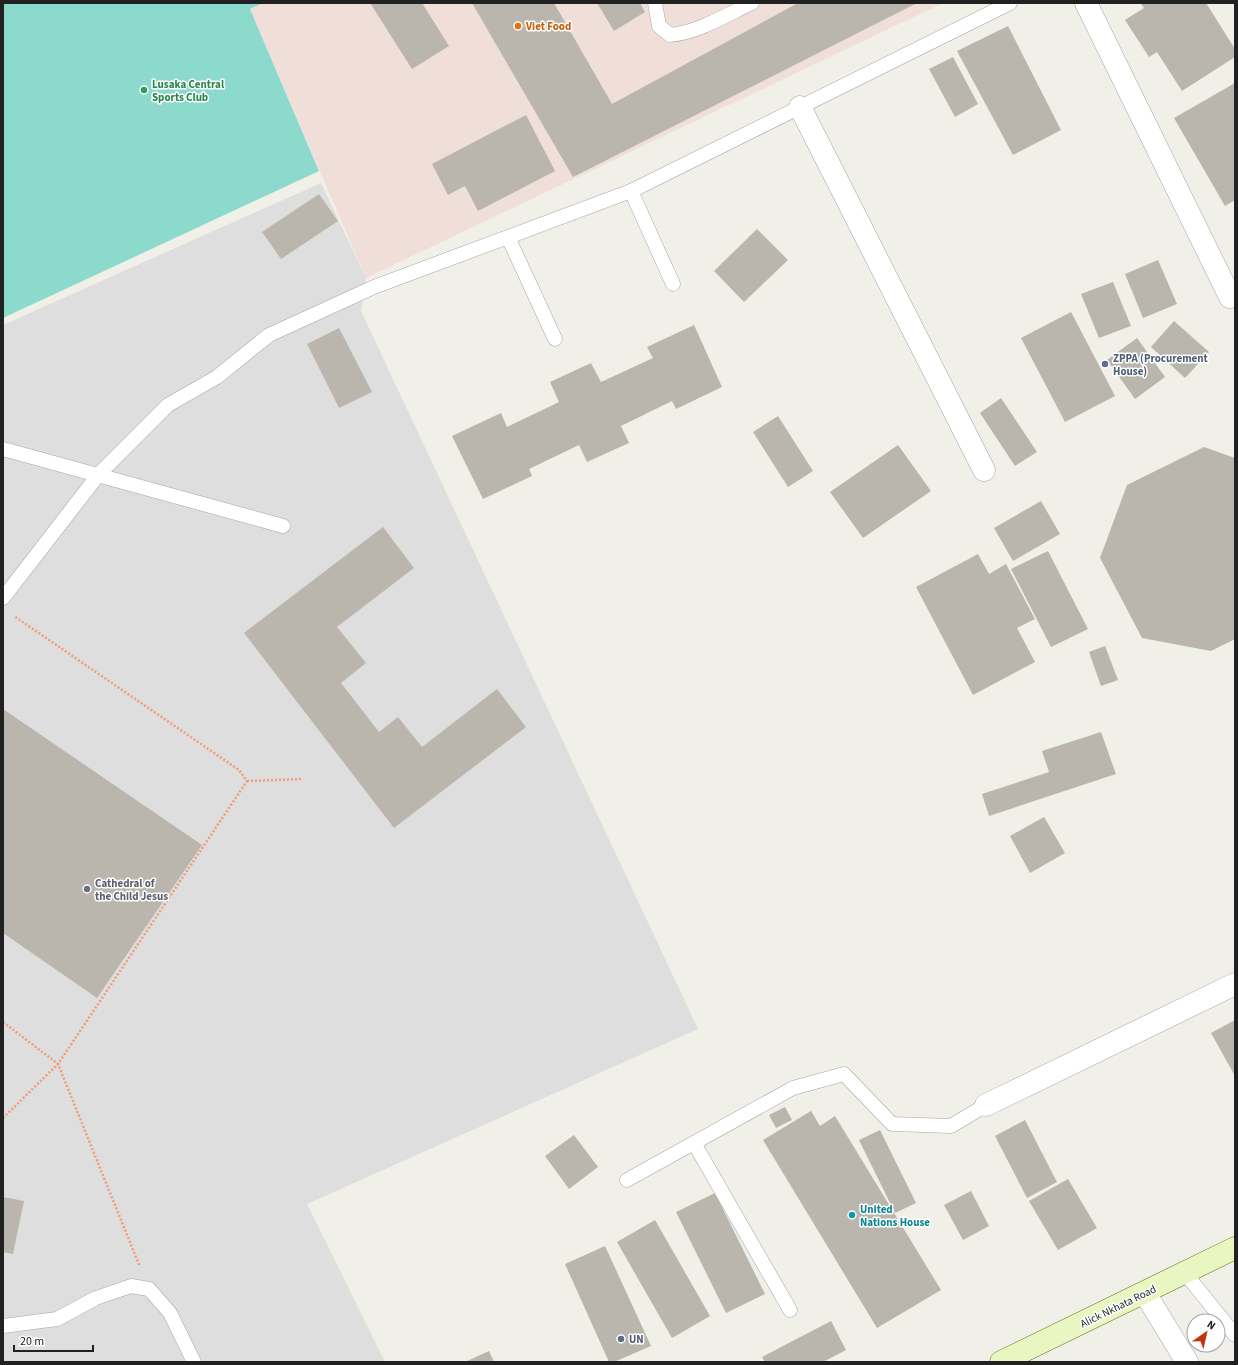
<svg xmlns="http://www.w3.org/2000/svg" width="1238" height="1365" font-family="'Source Sans 3',sans-serif">
  <rect width="100%" height="100%" fill="#f0efe8"/>
  <polygon fill="#dfdede" points="321,183 366,278 361,311 698,1029 307,1204 385,1362 3,1362 3,325"/>
  <polygon fill="#f0ded9" points="263,3 943,3 366,278 250,9"/>
  <polygon fill="#8cdacb" points="3,3 263,3 250,9 319,171 3,318"/>
  <g fill="#bab6ae">
    <polygon points="370,3 422,3 449,46 412,69"/>
    <polygon points="472,3 554,3 612,104 798,3 917,3 573,177"/>
    <polygon points="597,3 640,3 645,12 614,31"/>
    <polygon points="1140,3 1206,3 1235,49 1235,57 1182,91 1157,52 1149,57 1125,20 1144,8"/>
    <polygon points="1008,26 1061,130 1013,155 957,51"/>
    <polygon points="953,57 978,104 955,117 929,69"/>
    <polygon points="1235,83 1235,200 1225,206 1174,118"/>
    <polygon points="526,115 555,171 478,211 465,186 448,195 432,164"/>
    <polygon points="319,194 338,221 281,259 262,232"/>
    <polygon points="757,229 788,260 744,302 714,271"/>
    <polygon points="1158,260 1177,304 1143,318 1125,274"/>
    <polygon points="1113,282 1131,326 1099,338 1081,294"/>
    <polygon points="1071,312 1115,396 1065,422 1021,338"/>
    <polygon points="1174,321 1209,352 1185,378 1151,347"/>
    <polygon points="694,325 722,387 676,409 672,401 621,426 629,443 587,462 579,445 529,469 532,476 483,499 452,436 501,413 507,427 559,402 550,382 591,363 601,382 653,358 647,347"/>
    <polygon points="339,328 372,392 339,408 307,344"/>
    <polygon points="1137,338 1165,377 1135,399 1107,360"/>
    <polygon points="1001,398 1037,452 1015,466 980,413"/>
    <polygon points="778,416 813,471 788,487 753,432"/>
    <polygon points="898,445 931,491 863,538 830,492"/>
    <polygon points="1204,447 1235,458 1235,639 1211,651 1142,638 1100,558 1127,485"/>
    <polygon points="1041,501 1060,534 1013,561 994,528"/>
    <polygon points="383,527 414,568 337,627 366,663 341,683 379,732 398,717 422,747 497,689 526,727 394,828 244,633"/>
    <polygon points="1048,551 1088,629 1051,647 1011,569"/>
    <polygon points="978,554 989,574 1006,564 1035,619 1017,628 1035,662 973,695 916,587"/>
    <polygon points="1105,646 1118,680 1101,686 1089,652"/>
    <polygon points="3,709 202,845 97,998 3,933"/>
    <polygon points="1101,732 1116,774 989,816 982,794 1049,772 1042,751"/>
    <polygon points="1044,817 1065,853 1030,873 1010,836"/>
    <polygon points="1235,1020 1235,1076 1211,1033"/>
    <polygon points="785,1107 792,1120 776,1128 769,1115"/>
    <polygon points="811,1111 820,1126 835,1116 941,1290 877,1328 763,1140"/>
    <polygon points="1025,1120 1057,1182 1027,1198 995,1136"/>
    <polygon points="880,1130 916,1203 895,1213 859,1140"/>
    <polygon points="574,1135 598,1167 569,1189 545,1156"/>
    <polygon points="1068,1179 1097,1228 1058,1250 1029,1201"/>
    <polygon points="971,1191 989,1226 963,1240 944,1205"/>
    <polygon points="715,1193 765,1294 726,1313 676,1212"/>
    <polygon points="3,1197 24,1201 13,1254 3,1252"/>
    <polygon points="655,1220 710,1316 672,1338 617,1242"/>
    <polygon points="605,1246 651,1346 614,1362 609,1362 565,1264"/>
    <polygon points="831,1321 846,1350 823,1362 765,1362 762,1357"/>
    <polygon points="489,1351 494,1362 465,1362"/>
  </g>
  <g fill="none" stroke-linecap="round" stroke-linejoin="round">
    <defs>
      <g id="lane">
        <path d="M 655,3 L 659,26 L 670,35 C 699,32 726,15 752,3"/>
        <polyline points="508,237 555,339"/>
        <polyline points="673,284 631,191 1010,3"/>
        <polyline points="3,449 283,526"/>
        <polyline points="3,598 99,474 168,405 217,377 269,335 374,287 631,191"/>
        <polyline points="694,1143 790,1310"/>
        <polyline points="627,1180 793,1088 844,1074 892,1124 951,1126 986,1105"/>
        <polyline points="1185,1273 1235,1335"/>
        <polyline points="3,1326 57,1319 96,1298 131,1286 149,1289 170,1313 194,1362"/>
      </g>
      <g id="street">
        <polyline points="1086,3 1230,297"/>
        <polyline points="800,107 984,470"/>
        <polyline points="986,1105 1235,984"/>
        <polyline points="1145,1293 1187,1362"/>
      </g>
      <polyline id="secondary" points="1001,1362 1235,1248"/>
    </defs>
    <use href="#lane" stroke="#a5a5a5" stroke-width="15"/>
    <use href="#street" stroke="#a5a5a5" stroke-width="23"/>
    <use href="#secondary" stroke="#54730c" stroke-width="23"/>
    <g stroke="#f19c78" stroke-width="2.5" stroke-dasharray="2 2" stroke-linecap="butt">
      <polyline points="247,781 303,779"/>
      <polyline points="3,1022 58,1064 140,1267"/>
      <polyline points="3,1118 58,1064 247,781 239,770 14,616"/>
    </g>
    <use href="#lane" stroke="#fff" stroke-width="14"/>
    <use href="#street" stroke="#fff" stroke-width="22"/>
    <use href="#secondary" stroke="#e9f6c1" stroke-width="22"/>
  </g>
  <circle fill="#e8710a" stroke="#fff" stroke-width="1.5" cx="518" cy="26" r="4"/>
  <circle fill="#2e9e5b" stroke="#fff" stroke-width="1.5" cx="144" cy="90" r="4"/>
  <g fill="#5c6f8a" stroke="#fff" stroke-width="1.5">
    <circle cx="1105" cy="364" r="4"/>
    <circle cx="621" cy="1339" r="4"/>
  </g>
  <circle fill="#6b7280" stroke="#fff" stroke-width="1.5" cx="87" cy="889" r="4"/>
  <circle fill="#0f9aa8" stroke="#fff" stroke-width="1.5" cx="852" cy="1215" r="4"/>
  <g text-anchor="middle" stroke-width="3" stroke-linejoin="round" paint-order="stroke">
    <g font-size="11" font-weight="bold" fill="#c56008" stroke="#fff" text-anchor="start">
      <text x="526" y="30">Viet Food</text>
    </g>
    <g font-size="11" font-weight="bold" fill="#27864d" stroke="#fff" text-anchor="start">
      <text x="152" y="88">Lusaka Central<tspan x="152" dy="13">Sports Club</tspan></text>
    </g>
    <g font-size="11" font-weight="bold" fill="#4e5e75" stroke="#fff" text-anchor="start">
      <text x="1113" y="362">ZPPA (Procurement<tspan x="1113" dy="13">House)</tspan></text>
      <text x="629" y="1343">UN</text>
    </g>
    <g font-size="11" font-weight="bold" fill="#5b616d" stroke="#fff" text-anchor="start">
      <text x="95" y="887">Cathedral of<tspan x="95" dy="13">the Child Jesus</tspan></text>
    </g>
    <g font-size="11" font-weight="bold" fill="#0d838f" stroke="#fff" text-anchor="start">
      <text x="860" y="1213">United<tspan x="860" dy="13">Nations House</tspan></text>
    </g>
    <g font-size="11" fill="#212121" stroke="#fff">
      <text transform="translate(1118 1306) rotate(-26)" y="4">Alick Nkhata Road</text>
    </g>
  </g>
  <rect width="1238" height="1365" fill="none" stroke="#212121" stroke-width="8"/>
  <g transform="translate(1206 1333) rotate(34)"><circle r="19" fill="#ffffff" stroke="#a6a6a6"/>
  <path d="M0-3L7 15L0 10L-7 15Z" fill="#c4310d"/>
  <text y="-6" font-size="11" font-weight="bold" text-anchor="middle" fill="#212121">N</text>
  </g>
  <path d="M14 1345v6h79v-6" fill="none" stroke="#212121" stroke-width="2"/>
  <text x="20" y="1345" font-size="12" fill="#212121" stroke="#ffffff" stroke-width="3" paint-order="stroke">20 m</text>
</svg>
